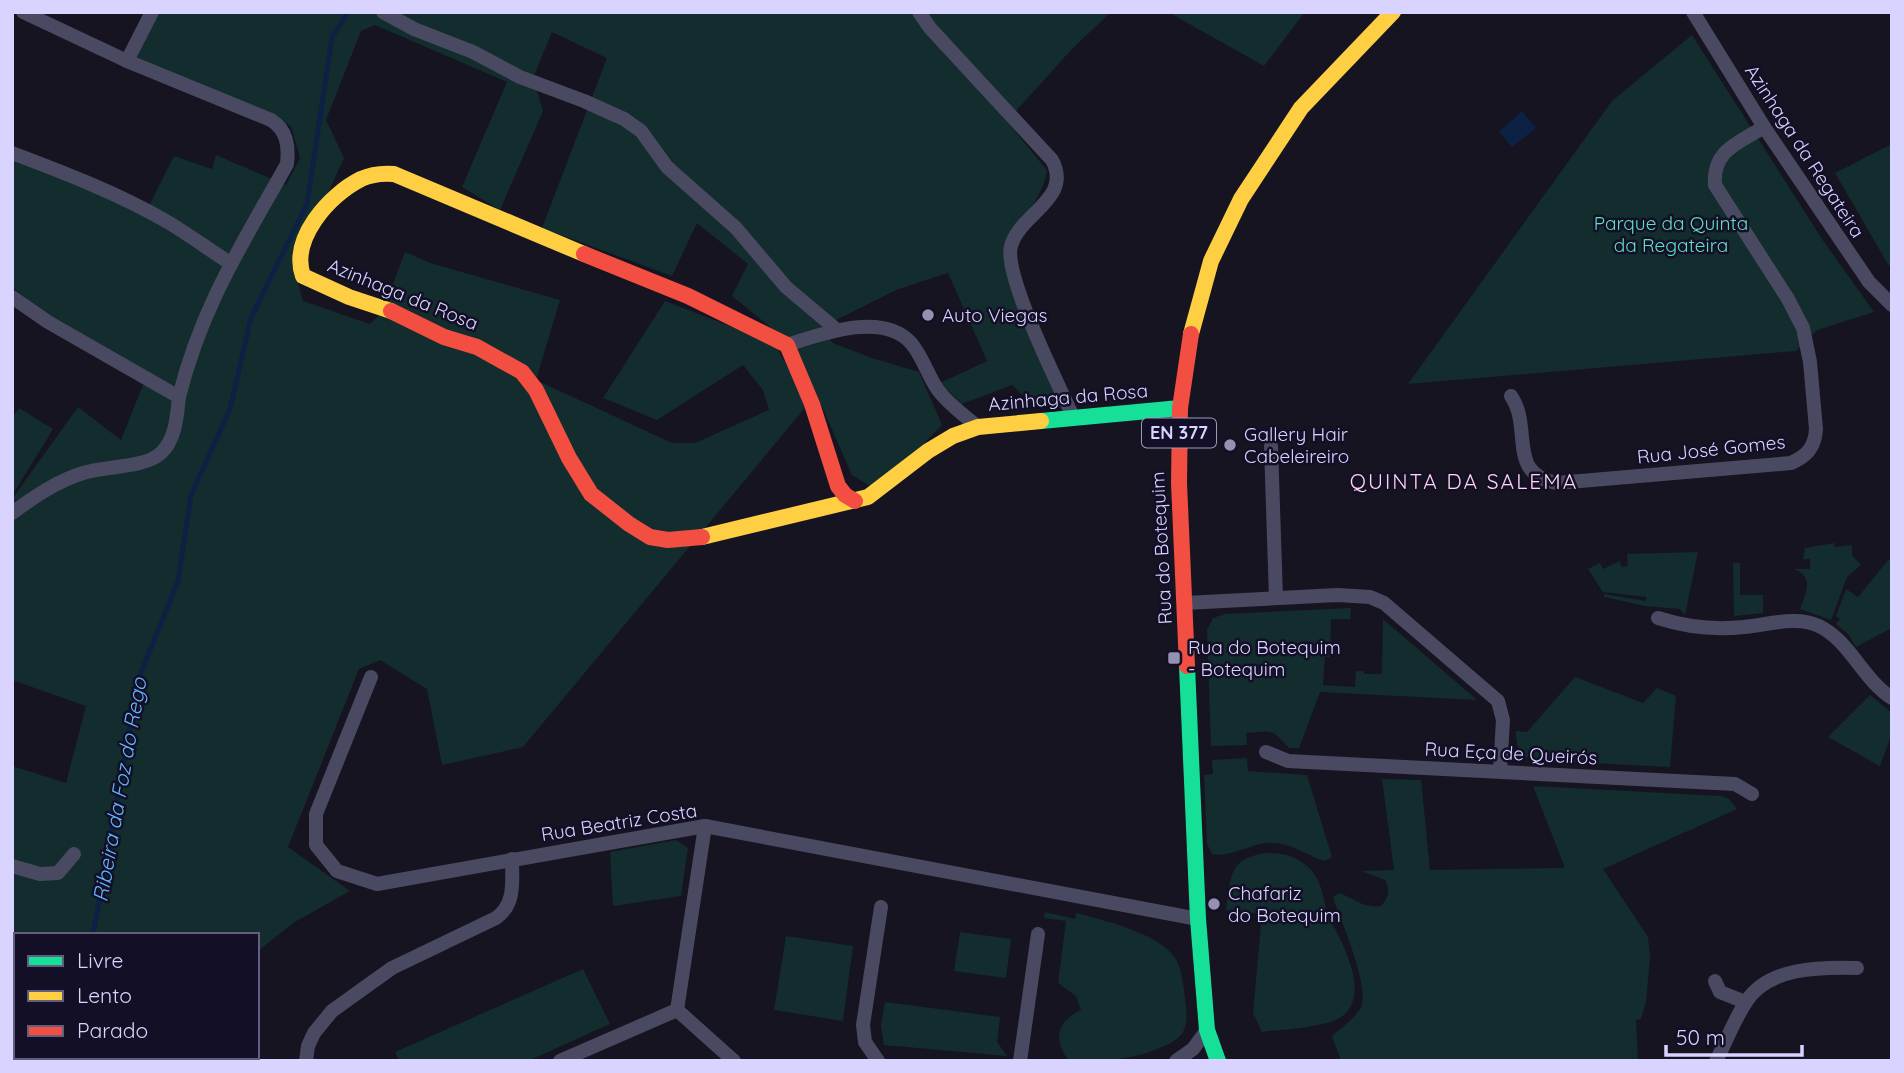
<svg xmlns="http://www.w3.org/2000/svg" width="1904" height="1073" font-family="Quicksand,sans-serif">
  <rect width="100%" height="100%" fill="#161421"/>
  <g fill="#132c2d">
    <path d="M 157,12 L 916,12 L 1047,170 C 1044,196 1021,220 1006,240 L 1061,402 L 1033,405 L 1012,385 L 962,404 L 940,383 L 987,361 L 948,273 L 896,290 L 820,328 L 833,343 L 872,358 L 919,372 L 942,425 L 893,475 L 870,486 L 852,475 L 796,348 L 732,296 L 748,264 L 697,223 L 672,276 L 542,228 L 607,58 L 552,32 L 533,78 L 543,111 L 500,210 L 462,187 L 507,82 L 375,25 L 361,31 L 326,120 L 344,158 L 294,268 L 303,301 L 370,324 L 383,311 L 405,252 L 430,263 L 560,300 L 536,380 L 672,443 L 695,443 L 769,410 L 763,390 L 743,365 L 657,420 L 603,398 L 665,301 L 774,343 L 809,403 L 523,747 L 442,765 L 427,689 L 380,660 L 359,669 L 288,847 L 350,891 L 293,923 L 257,952 L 257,935 L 16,935 L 16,1057 L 218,1057 L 218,1061 L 12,1061 L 12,766 L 66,783 L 86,706 L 12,680 L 12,499 L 78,407 L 121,440 L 148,372 L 47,314 L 12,287 L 12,158 L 146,212 L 174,156 L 212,169 L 216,155 L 286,185 L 300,158 L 291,126 L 136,60 Z"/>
    <polygon points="926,12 1111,12 1072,49 1016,111 937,28"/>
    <polygon points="1168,12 1305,12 1264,66"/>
    <polygon points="1692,35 1822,239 1874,312 1817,330 1796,351 1408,384 1612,101"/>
    <polygon points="1892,144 1892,271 1835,173"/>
    <polygon points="19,408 53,429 12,496 12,418"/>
    <path d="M 1835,543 L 1834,547 L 1852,545 L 1852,555 L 1861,565 L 1847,577 L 1831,620 L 1800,609 C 1806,593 1815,576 1793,569 L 1810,569 L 1810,559 L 1803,559 L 1805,548 Z"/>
    <polygon points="1698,552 1685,615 1680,609 1645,606 1604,597 1604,594 1646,601 1646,597 1603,592 1588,569 1600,563 1603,569 1620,561 1621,567 1628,566 1627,554"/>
    <polygon points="1889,559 1892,564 1892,628 1856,647 1848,634 1836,624 1840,619 1836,616 1846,589 1858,597"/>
    <polygon points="1733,563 1740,563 1740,595 1763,595 1763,613 1734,616"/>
    <path d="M 1351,608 L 1350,619 L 1331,619 L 1330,657 L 1325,657 L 1323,685 L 1355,687 L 1356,671 L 1364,671 L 1364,674 L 1382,674 L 1383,619 L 1477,700 L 1320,692 L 1299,748 L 1289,748 C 1271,728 1273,731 1246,733 L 1247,745 L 1211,746 L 1207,630 L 1213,618 L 1225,614 Z"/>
    <path d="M 1575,677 L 1643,703 L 1657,688 L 1676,696 L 1670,767 L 1533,760 C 1518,755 1516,745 1516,731 L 1527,732 Z"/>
    <polygon points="1870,695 1892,713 1892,733 1880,766 1828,737"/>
    <path d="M 1247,758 L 1248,771 L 1307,775 L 1332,857 L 1324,861 C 1303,854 1289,841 1266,843 C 1249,845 1228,858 1212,854 L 1207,844 L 1204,775 L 1213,774 L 1212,760 Z"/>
    <path d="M 1382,779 L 1421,780 L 1430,870 L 1565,868 L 1533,786 L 1722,796 L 1729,799 L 1737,809 L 1603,869 L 1648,937 L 1650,957 L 1646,1002 L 1641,1019 L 1636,1020 L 1638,1061 L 1341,1061 L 1332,1036 C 1341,1028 1354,1019 1360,1009 C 1372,989 1340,920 1333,897 L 1339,893 C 1354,898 1364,909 1381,906 C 1388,898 1391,890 1385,880 L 1361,871 L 1394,870 Z"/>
    <polygon points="676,840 688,848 681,896 613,906 610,852"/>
    <path d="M 1267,853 C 1283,853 1294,855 1307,866 C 1324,881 1322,899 1329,919 C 1331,924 1335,928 1337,933 C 1348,954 1366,994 1345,1014 C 1331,1028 1283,1029 1262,1032 L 1253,1013 L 1262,914 L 1226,910 C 1231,877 1228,858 1267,853 Z"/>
    <path d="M 1045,912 L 1075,919 L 1076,913 C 1103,920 1149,931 1169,951 C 1180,961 1182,976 1184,990 C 1185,1004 1190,1019 1183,1032 C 1171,1054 1091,1068 1068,1059 C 1052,1038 1058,1021 1081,1010 L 1076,996 L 1058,983 L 1066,921 L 1044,918 Z"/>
    <polygon points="960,932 1011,939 1006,978 954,971"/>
    <polygon points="786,936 853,946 843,1021 774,1010"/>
    <polygon points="583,969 610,1024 528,1061 399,1061 395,1052"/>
    <polygon points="885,1002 1000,1017 997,1042 1007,1056 884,1045 881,1026"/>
  </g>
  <polygon fill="#0d2144" points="1522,111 1536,128 1512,147 1499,132"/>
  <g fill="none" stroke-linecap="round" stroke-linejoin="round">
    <g stroke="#0d2144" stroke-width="5">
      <polyline points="93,935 139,677 178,581 191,495 230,409 251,318 307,204 332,37 348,12"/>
      <polyline points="12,1003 16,1000"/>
    </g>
    <g stroke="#4a4962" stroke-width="14">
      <path d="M 23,12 L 127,61 L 271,120 C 287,130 289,146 287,164 C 243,243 201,307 179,397"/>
      <polyline points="383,12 414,29 473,52 520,77 584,101 624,119 641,131 667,167 736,228 786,287 837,330"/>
      <path d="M 919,12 L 930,28 L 1052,160 C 1073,199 1020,213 1011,246 C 1003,275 1059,385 1073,417"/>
      <polyline points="1693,12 1764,127 1869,282 1892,305"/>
      <polyline points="127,61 152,12"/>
      <path d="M 12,153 C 65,173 117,193 166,221 C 188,234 208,249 230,263"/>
      <path d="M 12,297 L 48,322 L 179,397 C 177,415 176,439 161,453 C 145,468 105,466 83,473 C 57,481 34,497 12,513"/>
      <path d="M 787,345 C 821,334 883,311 911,343 C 923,357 928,376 938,390 C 949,405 964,415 978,427"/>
      <path d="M 1511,396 C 1533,428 1506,474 1557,483 L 1791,463 C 1807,456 1815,447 1816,429 L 1810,362 L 1803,328 L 1788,299 L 1715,185 C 1712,150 1739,143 1764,127"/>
      <polyline points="1271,446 1276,598"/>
      <polyline points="1185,603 1337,595 1370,597 1384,603 1498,701 1503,720 1500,771"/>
      <path d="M 1658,618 C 1686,627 1715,630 1744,627 C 1768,625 1796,615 1819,626 C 1850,641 1863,680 1892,698"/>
      <polyline points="371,677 316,814 316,845 337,871 377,884 705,826 1198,919"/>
      <polyline points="1266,752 1288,761 1735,784 1752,794"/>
      <polyline points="12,866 40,874 58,873 74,854"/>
      <polyline points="1715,981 1720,992 1745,1002"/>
      <polyline points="677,1010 705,826"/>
      <polyline points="677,1010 734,1061"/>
      <path d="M 306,1061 L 308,1046 L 314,1033 L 332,1011 L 392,968 L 496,918 C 516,904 512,881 512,859"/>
      <polyline points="560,1061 677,1010"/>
      <polyline points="878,1061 865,1042 863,1025 881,907"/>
      <polyline points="1020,1061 1038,934"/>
      <polyline points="1176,1061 1193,1049 1207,1030"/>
      <path d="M 1716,1061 C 1726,1042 1734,1020 1746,1002 C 1768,967 1820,967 1857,968"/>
    </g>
    <g stroke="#16e098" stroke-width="16">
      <polyline points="1041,421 1180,408"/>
      <polyline points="1187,666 1198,919 1207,1030 1218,1061"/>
    </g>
    <g stroke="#ffcf43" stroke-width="16">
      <path d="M 391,311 L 349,297 L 303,276 C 290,239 329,195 361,179 C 372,174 383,173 394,174 L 584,254"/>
      <polyline points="1191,334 1211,261 1241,199 1301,108 1393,12"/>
      <polyline points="702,537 868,497 928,451 953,436 978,427 1041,421"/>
    </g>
    <g stroke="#f24e42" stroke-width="16">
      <polyline points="584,254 688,296 787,345 812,404 838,486 845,495 855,501"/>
      <polyline points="391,311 444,337 477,347 522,372 536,390 569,458 591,494 629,524 650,537 668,540 702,537"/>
      <polyline points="1187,666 1179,483 1180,408 1191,334"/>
    </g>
  </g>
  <g fill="#9591b1" stroke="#130f26" stroke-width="2.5">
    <circle cx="928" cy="315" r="7"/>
    <circle cx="1230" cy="445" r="7"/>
    <rect x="1167" y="651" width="14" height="14" rx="3.5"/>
    <circle cx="1214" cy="904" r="7"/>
  </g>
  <g text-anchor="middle" stroke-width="5" stroke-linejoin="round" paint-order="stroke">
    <rect fill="#130f26" stroke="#9e99be" stroke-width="2" x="1142" y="418.5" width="74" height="29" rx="5"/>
    <g font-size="18" font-weight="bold" fill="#d9d4ff">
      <text x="1179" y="439">EN 377</text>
    </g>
    <g font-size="19" fill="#d9d4ff" stroke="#130f26">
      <text transform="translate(1805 151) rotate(57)" y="7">Azinhaga da Regateira</text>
      <text transform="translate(403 294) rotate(22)" y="7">Azinhaga da Rosa</text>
      <text transform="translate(1068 397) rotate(-5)" y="7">Azinhaga da Rosa</text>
      <text transform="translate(1711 449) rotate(-6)" y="7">Rua José Gomes</text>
      <text transform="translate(1161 548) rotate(-93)" y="7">Rua do Botequim</text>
      <text transform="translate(1511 753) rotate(3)" y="7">Rua Eça de Queirós</text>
      <text transform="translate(619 822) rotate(-9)" y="7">Rua Beatriz Costa</text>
    </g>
    <g font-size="19" fill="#5fe0c0" stroke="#130f26">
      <text x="1671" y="230">Parque da Quinta<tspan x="1671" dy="22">da Regateira</tspan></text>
    </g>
    <g font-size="19" fill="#d9d4ff" stroke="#130f26" text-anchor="start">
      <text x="942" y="322">Auto Viegas</text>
      <text x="1244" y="441">Gallery Hair<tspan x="1244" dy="22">Cabeleireiro</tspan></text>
      <text x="1188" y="654">Rua do Botequim<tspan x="1188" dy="22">- Botequim</tspan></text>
      <text x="1228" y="900">Chafariz<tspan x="1228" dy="22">do Botequim</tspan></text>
    </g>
    <g font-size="21" letter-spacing="2" fill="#ffd6f0" stroke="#130f26">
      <text x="1464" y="489">QUINTA DA SALEMA</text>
    </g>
    <g font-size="21" font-style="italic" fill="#62b6ff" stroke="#130f26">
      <text transform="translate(120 790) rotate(-80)" y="7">Ribeira da Foz do Rego</text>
    </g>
  </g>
  <rect width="1904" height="1073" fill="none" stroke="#d9d4ff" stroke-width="28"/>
  <rect x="14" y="933" width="245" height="126" fill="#130f26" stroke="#625e7d" stroke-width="2"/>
  <rect x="28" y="956" width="35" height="10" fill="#16e098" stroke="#625e7d" stroke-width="2"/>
  <text x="77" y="968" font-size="21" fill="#d9d4ff">Livre</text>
  <rect x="28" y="991" width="35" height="10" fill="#ffcf43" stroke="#625e7d" stroke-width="2"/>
  <text x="77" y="1003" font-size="21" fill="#d9d4ff">Lento</text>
  <rect x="28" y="1026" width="35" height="10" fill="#f24e42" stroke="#625e7d" stroke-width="2"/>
  <text x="77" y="1038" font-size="21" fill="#d9d4ff">Parado</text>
  <path d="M1666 1045v10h136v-10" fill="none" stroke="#d9d4ff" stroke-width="3.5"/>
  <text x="1676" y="1045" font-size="21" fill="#d9d4ff" stroke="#130f26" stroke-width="5" paint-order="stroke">50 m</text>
</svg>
